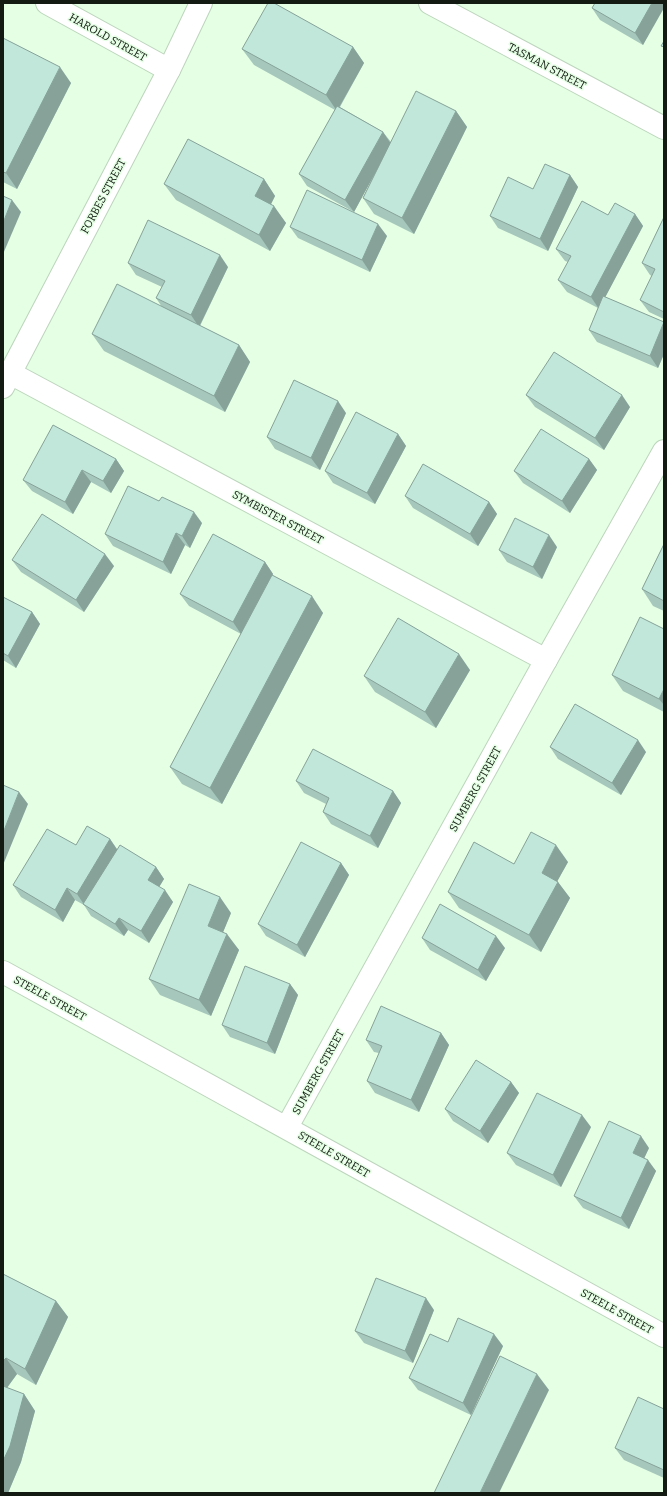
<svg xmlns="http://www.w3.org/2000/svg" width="667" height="1496" font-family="Bitter,serif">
  <rect width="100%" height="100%" fill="#e5ffe5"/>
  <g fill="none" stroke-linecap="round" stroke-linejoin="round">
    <defs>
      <g id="minor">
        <polyline points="47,3 169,70"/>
        <polyline points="430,3 664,128"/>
        <polyline points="10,373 546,660"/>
        <polyline points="3,387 169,70 201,3"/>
        <polyline points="3,972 664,1336"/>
        <polyline points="287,1127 546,660 664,451"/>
      </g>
    </defs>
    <use href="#minor" stroke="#bcd5bc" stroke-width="24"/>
    <use href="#minor" stroke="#fff" stroke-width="22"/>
  </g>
  <g fill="#a6c7bc">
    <polygon points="664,3 643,45 600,20 592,8"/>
    <polygon points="3,38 71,83 17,189 3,182"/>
    <polygon points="353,47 364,63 340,107 383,132 391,142 456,111 467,127 414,234 374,214 363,198 377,169 354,212 307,186 299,174 335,110 254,65 242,49"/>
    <polygon points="570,175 578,187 548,251 498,228 490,216 533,189"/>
    <polygon points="264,179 275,196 271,204 286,223 270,251 176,200 164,184"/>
    <polygon points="635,214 643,226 605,297 664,322 664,354 658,368 597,342 589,330 598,308 567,292 558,280 568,262 565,261 556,249 608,215"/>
    <polygon points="664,217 664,319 649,312 640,300 652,276 650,275 642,263"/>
    <polygon points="290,227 387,236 370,272 298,238"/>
    <polygon points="128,263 228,267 200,326 239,345 250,362 225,412 104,351 92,334 162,307 156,298 162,287 136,275"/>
    <polygon points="526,395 630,407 604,450 535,407"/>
    <polygon points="346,413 320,470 275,449 267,437"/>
    <polygon points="398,434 406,446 375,504 333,483 325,471"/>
    <polygon points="116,459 124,471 111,493 91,482 73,514 32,491 23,480"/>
    <polygon points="589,459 597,470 570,513 523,483 514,471"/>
    <polygon points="405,496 489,502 497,514 478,546 413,508"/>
    <polygon points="202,523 190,548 185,545 171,574 113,546 105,534"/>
    <polygon points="664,544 664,611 653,606 642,589"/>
    <polygon points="557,547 542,579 507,562 499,550"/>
    <polygon points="12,560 114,566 84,612 21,572"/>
    <polygon points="265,562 273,574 272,576 323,613 222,804 182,784 170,767 241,634 189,606 180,594"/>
    <polygon points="3,597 32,612 40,624 16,668 3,660"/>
    <polygon points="664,629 664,712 623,691 612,675"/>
    <polygon points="470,670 436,728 375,692 364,676"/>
    <polygon points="550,747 646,752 621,795 558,759"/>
    <polygon points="296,781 393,791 401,803 378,848 331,824 323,812 326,804 304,793"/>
    <polygon points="110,839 117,849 156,867 164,879 159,887 173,902 149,943 128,930 124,936 91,916 84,905 75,900 63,922 21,897 13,885 76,845"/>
    <polygon points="568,862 557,881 570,898 541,952 459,908 448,892 514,864"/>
    <polygon points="341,863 349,875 305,957 266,936 258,924"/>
    <polygon points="231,913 223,932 239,950 211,1016 160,995 149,979"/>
    <polygon points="422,938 505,948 486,981 430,950"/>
    <polygon points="290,984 298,995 275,1054 230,1037 222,1025"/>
    <polygon points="441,1033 449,1045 419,1112 375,1093 367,1081 379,1053 374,1052 366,1040"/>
    <polygon points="511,1082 519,1093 488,1143 453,1121 445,1109"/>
    <polygon points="591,1127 561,1187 516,1165 507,1153"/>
    <polygon points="649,1148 644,1158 656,1171 629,1229 583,1208 574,1196"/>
    <polygon points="3,1274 56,1301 68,1317 36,1385 17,1374 7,1388 24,1394 35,1411 21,1462 8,1493 3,1493"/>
    <polygon points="434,1310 413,1363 364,1343 355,1331"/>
    <polygon points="448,1342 503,1346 471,1415 418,1390 409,1378"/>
    <polygon points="664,1409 664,1478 624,1460 615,1448"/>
  </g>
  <g fill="#87a299">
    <polygon points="652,3 664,3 664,8 643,45 635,33"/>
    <polygon points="353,47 364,63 337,111 326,95"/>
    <polygon points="60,67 71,83 17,189 6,173"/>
    <polygon points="456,111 467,127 414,234 402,218"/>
    <polygon points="383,132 391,144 354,212 345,200"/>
    <polygon points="570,175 578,187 548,251 540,239"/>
    <polygon points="264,179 275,196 267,212 255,196"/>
    <polygon points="12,200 21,212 3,254 3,223"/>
    <polygon points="274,206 286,223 270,251 259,235"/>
    <polygon points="635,214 643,226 599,309 591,297"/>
    <polygon points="378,224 387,236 370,272 362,260"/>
    <polygon points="220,255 228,267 199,327 191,315"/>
    <polygon points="664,322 664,354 658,368 650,356"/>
    <polygon points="239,345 250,362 225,412 214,396"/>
    <polygon points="622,395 630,407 604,450 595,438"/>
    <polygon points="338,401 346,413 320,470 311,458"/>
    <polygon points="398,434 406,446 375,504 367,493"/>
    <polygon points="116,459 124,471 111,493 103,481"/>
    <polygon points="589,459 597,470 570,513 562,501"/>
    <polygon points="82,470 91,482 73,514 65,502"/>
    <polygon points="489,502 497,514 478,546 470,534"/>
    <polygon points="194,512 202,523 190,548 182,536"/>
    <polygon points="176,533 185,545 171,574 163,562"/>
    <polygon points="549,535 557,547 542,579 533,567"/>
    <polygon points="105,554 114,566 84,612 76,600"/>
    <polygon points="265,562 273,574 241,634 233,622"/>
    <polygon points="312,596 323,613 222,804 210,788"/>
    <polygon points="32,612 40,624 16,668 8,656"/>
    <polygon points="459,654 470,670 436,728 425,712"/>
    <polygon points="664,689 664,705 659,699"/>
    <polygon points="638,740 646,752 621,795 612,783"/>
    <polygon points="393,791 401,803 378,848 370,836"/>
    <polygon points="19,792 28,804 3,865 3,833"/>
    <polygon points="110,839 118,851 85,906 77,894"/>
    <polygon points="556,845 568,862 553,889 542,873"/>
    <polygon points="341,863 349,875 305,957 297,945"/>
    <polygon points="156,867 164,879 156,892 148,880"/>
    <polygon points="558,882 570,898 541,952 529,935"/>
    <polygon points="67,888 75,900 63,922 55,910"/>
    <polygon points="165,890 173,902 149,943 141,931"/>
    <polygon points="220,897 231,913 219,942 208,926"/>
    <polygon points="119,918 128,930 124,936 115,924"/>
    <polygon points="227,934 239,950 211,1016 199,1000"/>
    <polygon points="496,936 505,948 486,981 478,970"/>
    <polygon points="290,984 298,995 275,1054 267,1043"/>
    <polygon points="441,1033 449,1045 419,1112 411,1100"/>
    <polygon points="511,1082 519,1093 488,1143 480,1131"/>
    <polygon points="582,1115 591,1127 561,1187 553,1175"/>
    <polygon points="641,1136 649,1148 641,1165 633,1153"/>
    <polygon points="648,1160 656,1171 629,1229 621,1218"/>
    <polygon points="426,1298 434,1310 413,1363 405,1351"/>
    <polygon points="56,1301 68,1317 36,1385 25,1369"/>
    <polygon points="494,1334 503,1346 471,1415 463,1403"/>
    <polygon points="6,1358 17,1374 3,1393 3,1361"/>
    <polygon points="537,1374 549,1390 499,1493 480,1493"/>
    <polygon points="24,1394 35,1411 21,1462 8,1493 3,1493 3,1461"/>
  </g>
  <g fill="#c1e7db" stroke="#87a299">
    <polygon points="268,3 274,3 353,47 326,95 242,49"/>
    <polygon points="595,3 652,3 635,33 592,8"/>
    <polygon points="3,38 60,67 6,173 3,172"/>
    <polygon points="664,41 664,47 661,46"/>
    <polygon points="416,91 456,111 402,218 363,198"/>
    <polygon points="337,106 383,132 345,200 299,174"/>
    <polygon points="188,139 264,179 255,196 274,206 259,235 164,184"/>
    <polygon points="545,164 570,175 540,239 490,216 508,177 533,189"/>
    <polygon points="307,190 378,224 362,260 290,227"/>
    <polygon points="3,196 12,200 3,223"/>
    <polygon points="582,201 608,215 615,203 635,214 591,297 558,280 571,256 556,249"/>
    <polygon points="664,217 664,312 640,300 655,269 642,263"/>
    <polygon points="148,220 220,255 191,315 156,298 165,281 128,263"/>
    <polygon points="117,284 239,345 214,396 92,334"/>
    <polygon points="603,296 664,322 650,356 589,330"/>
    <polygon points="554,352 622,395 595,438 526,395"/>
    <polygon points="294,380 338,401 311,458 267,437"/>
    <polygon points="356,412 398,434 367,493 325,471"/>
    <polygon points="53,425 116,459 103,481 82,470 65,502 23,480"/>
    <polygon points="541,429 589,459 562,501 514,471"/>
    <polygon points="423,464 489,502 470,534 405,496"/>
    <polygon points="128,486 159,501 162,497 194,512 182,536 176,533 163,562 105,534"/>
    <polygon points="42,514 105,554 76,600 12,560"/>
    <polygon points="515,518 549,535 533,567 499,550"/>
    <polygon points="213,534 265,562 233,622 180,594"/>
    <polygon points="664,544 664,601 642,589"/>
    <polygon points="272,575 312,596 210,788 170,767"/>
    <polygon points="3,597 32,612 8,656 3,653"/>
    <polygon points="640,617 664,629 664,689 659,699 612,675"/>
    <polygon points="398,618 459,654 425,712 364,676"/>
    <polygon points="575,704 638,740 612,783 550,747"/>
    <polygon points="313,749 393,791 370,836 323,812 329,798 296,781"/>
    <polygon points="3,785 19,792 3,833"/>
    <polygon points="87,826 110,839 77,894 67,888 55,910 13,885 47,829 76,845"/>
    <polygon points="531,832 556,845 542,873 558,882 529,935 448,892 474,842 514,864"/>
    <polygon points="301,842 341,863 297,945 258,924"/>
    <polygon points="120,845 156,867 148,880 165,890 141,931 119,918 115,924 83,904"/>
    <polygon points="189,884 220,897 208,926 227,934 199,1000 149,979"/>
    <polygon points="440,904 496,936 478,970 422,938"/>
    <polygon points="245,966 290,984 267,1043 222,1025"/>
    <polygon points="381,1006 441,1033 411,1100 367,1081 382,1046 366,1040"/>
    <polygon points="476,1060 511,1082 480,1131 445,1109"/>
    <polygon points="537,1093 582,1115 553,1175 507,1153"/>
    <polygon points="609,1121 641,1136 633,1153 648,1160 621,1218 574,1196"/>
    <polygon points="3,1274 56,1301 25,1369 6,1358 3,1361"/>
    <polygon points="376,1278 426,1298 405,1351 355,1331"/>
    <polygon points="458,1318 494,1334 463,1403 409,1378 430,1334 448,1342"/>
    <polygon points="500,1356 537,1374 480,1493 434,1493"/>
    <polygon points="3,1386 24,1394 10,1446 3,1461"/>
    <polygon points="638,1397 664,1409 664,1470 615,1448"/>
  </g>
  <g text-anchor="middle" stroke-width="3" stroke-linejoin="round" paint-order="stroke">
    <g font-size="11" fill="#121a11" stroke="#e5ffe5">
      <text transform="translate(108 37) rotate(29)" y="4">HAROLD STREET</text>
      <text transform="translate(547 66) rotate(28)" y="4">TASMAN STREET</text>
      <text transform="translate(103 196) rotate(-62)" y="4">FORBES STREET</text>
      <text transform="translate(278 517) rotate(28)" y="4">SYMBISTER STREET</text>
      <text transform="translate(475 789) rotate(-61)" y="4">SUMBERG STREET</text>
      <text transform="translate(50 998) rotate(29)" y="4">STEELE STREET</text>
      <text transform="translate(318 1072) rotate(-61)" y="4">SUMBERG STREET</text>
      <text transform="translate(334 1154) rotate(30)" y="4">STEELE STREET</text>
      <text transform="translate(617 1311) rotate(29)" y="4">STEELE STREET</text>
    </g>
  </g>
  <rect width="667" height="1496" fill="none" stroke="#121a11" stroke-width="8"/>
</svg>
